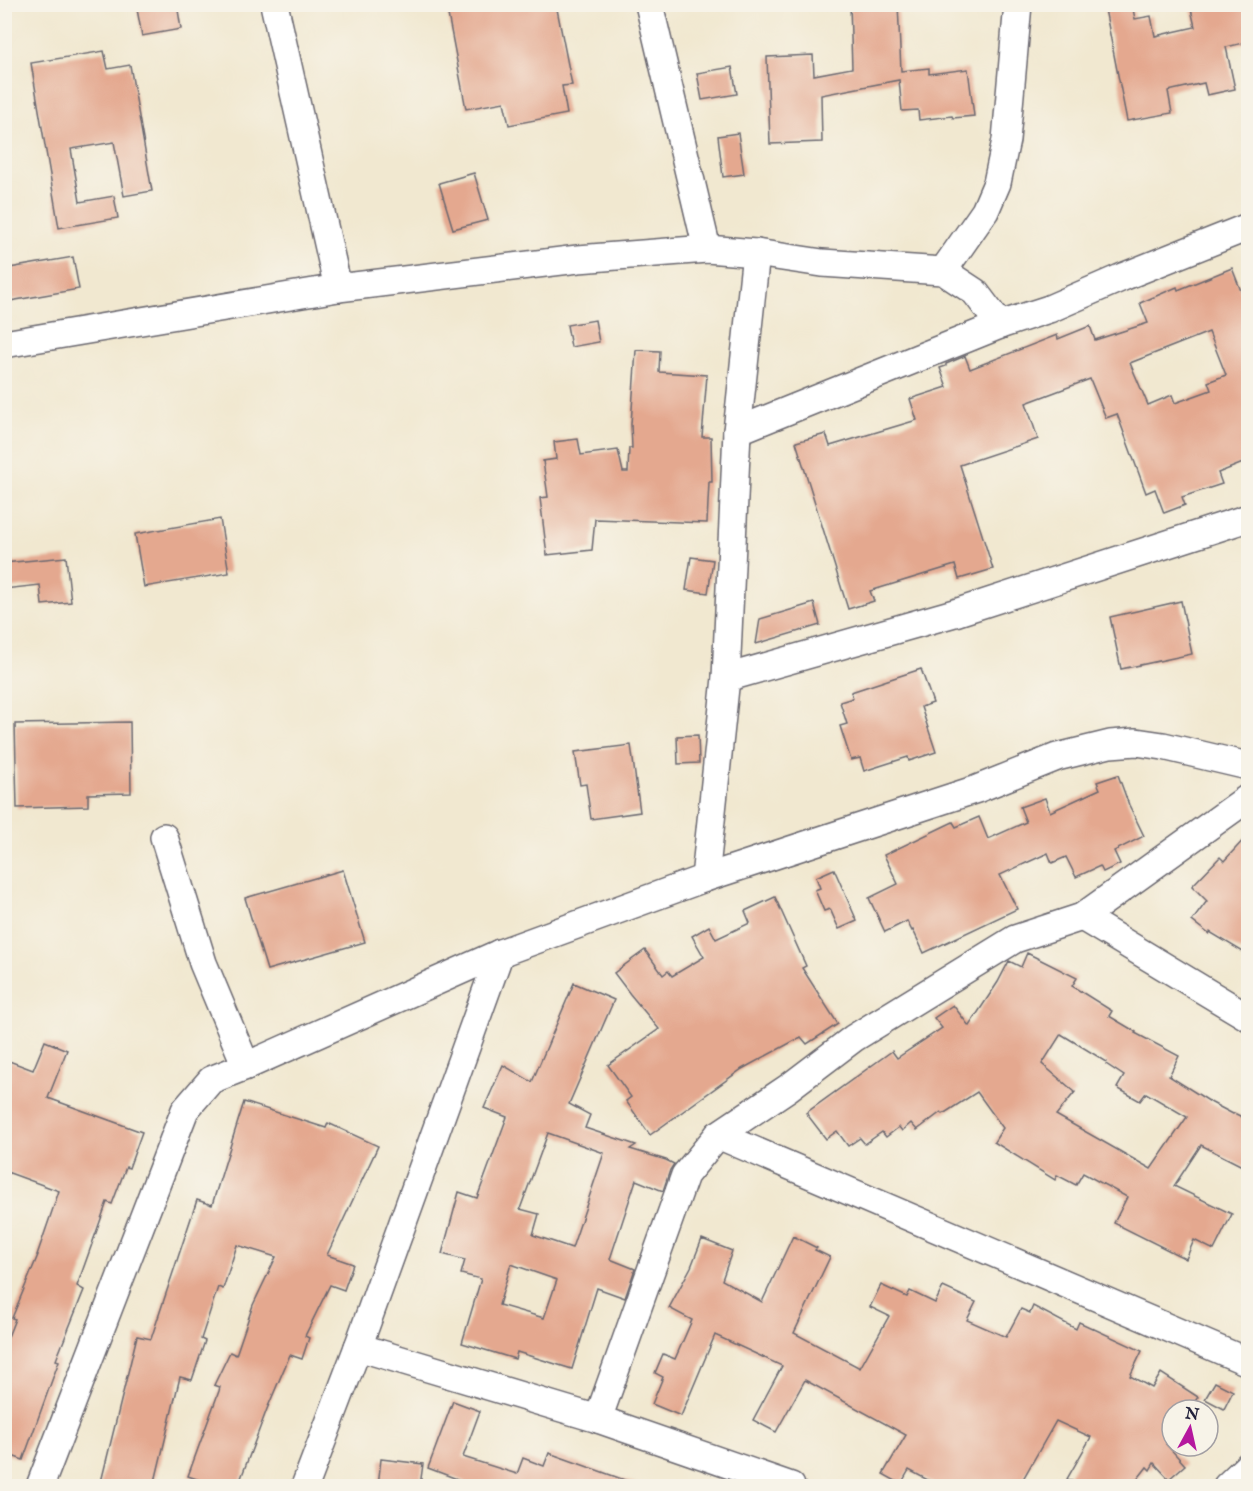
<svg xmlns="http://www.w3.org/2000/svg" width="1253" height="1491" font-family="'IM FELL English',serif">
  <rect width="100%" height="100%" fill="#f7f3e8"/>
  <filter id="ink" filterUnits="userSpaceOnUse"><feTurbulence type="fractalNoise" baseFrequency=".0167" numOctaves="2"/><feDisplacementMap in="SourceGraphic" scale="12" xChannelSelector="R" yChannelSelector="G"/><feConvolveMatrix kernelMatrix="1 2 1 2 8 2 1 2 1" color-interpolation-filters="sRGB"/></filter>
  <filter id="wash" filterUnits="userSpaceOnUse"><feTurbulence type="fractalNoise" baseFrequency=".008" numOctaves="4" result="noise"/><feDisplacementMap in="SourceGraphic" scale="24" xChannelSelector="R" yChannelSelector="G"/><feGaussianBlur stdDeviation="1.35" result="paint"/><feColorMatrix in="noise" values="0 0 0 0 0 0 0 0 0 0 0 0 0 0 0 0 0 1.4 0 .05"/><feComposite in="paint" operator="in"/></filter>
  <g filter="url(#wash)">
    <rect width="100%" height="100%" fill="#f1e8d0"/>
    <g id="blocks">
      <g fill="#e4a88f" fill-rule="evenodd">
        <polygon points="136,4 177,4 181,29 142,36"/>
        <polygon points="446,4 556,4 572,85 562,86 567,114 509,125 504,102 466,109"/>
        <polygon points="850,4 898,4 901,71 929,68 929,74 968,69 974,116 953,118 952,116 919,120 918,110 902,111 899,80 821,95 822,142 770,144 767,57 813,55 814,75 852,68"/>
        <polygon points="1104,4 1132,4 1135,19 1151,16 1155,36 1195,27 1191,9 1214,4 1248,4 1248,42 1226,47 1235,89 1207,95 1204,83 1168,91 1172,113 1127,121"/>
        <polygon points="104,51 108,69 130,65 152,191 124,196 114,142 71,149 80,202 114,196 118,218 59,228 31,63"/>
        <polygon points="732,67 737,94 702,100 697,73"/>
        <polygon points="738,133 744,174 723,177 718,136"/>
        <polygon points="474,173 488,220 453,229 439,183"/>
        <polygon points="73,257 79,289 4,302 4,269"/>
        <path d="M 1232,268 L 1248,309 L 1248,461 L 1218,473 L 1222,484 L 1182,497 L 1185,505 L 1164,513 L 1155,489 L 1146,493 L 1117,414 L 1106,418 L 1090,379 L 1026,403 L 1038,439 L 960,465 L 993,569 L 959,579 L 955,565 L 870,591 L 874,601 L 848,609 L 796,442 L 826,434 L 830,446 L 917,420 L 910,399 L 947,387 L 940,368 L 946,366 L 946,364 L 965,356 L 970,369 L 1057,335 L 1058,339 L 1090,326 L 1095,340 L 1148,323 L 1140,303 L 1177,287 L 1178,290 ZM 1209,332 L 1226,375 L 1208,382 L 1211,390 L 1175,403 L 1172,395 L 1148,405 L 1130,363 Z"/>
        <polygon points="595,320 599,342 571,347 567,325"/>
        <polygon points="636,350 660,351 659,372 707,375 702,437 711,437 712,482 709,482 707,523 595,519 592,550 547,555 540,498 548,497 543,461 556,459 554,442 578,439 581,455 618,450 623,472 628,472 629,448 632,448 631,424"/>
        <polygon points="220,519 229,573 144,587 135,534"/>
        <polygon points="66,557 71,602 42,605 40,585 4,589 4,563"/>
        <polygon points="691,557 713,560 708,593 686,590"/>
        <polygon points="1181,601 1192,654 1121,669 1110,617"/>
        <polygon points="814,603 820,625 756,644 760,619"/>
        <polygon points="921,669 933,703 921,707 936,752 909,761 908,757 864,771 860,758 851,760 840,726 847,724 840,702 853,698 851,692"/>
        <polygon points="130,722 131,793 88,794 88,806 17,808 15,724"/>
        <polygon points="698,735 699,763 678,764 677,736"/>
        <polygon points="631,745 640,812 591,819 586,784 580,785 575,752"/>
        <polygon points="1118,775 1129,805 1144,836 1114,851 1120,864 1103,872 1100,866 1076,877 1066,857 1052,863 1048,853 1000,875 1017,909 924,953 913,930 912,931 907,921 885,932 869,898 898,884 884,855 953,822 956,827 979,817 988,839 1026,822 1020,807 1045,798 1050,812 1100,789 1097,782"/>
        <polygon points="1248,835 1248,955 1210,932 1209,934 1192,921 1207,901 1192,886 1220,857 1224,861"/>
        <polygon points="834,869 857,921 839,929 830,909 824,911 815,890 820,888 816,877"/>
        <polygon points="343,870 365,942 267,970 245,898"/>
        <polygon points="775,897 806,966 802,968 838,1024 807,1044 801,1037 742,1069 650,1135 626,1101 631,1097 608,1065 659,1029 630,994 614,973 645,950 663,975 668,971 672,976 704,957 692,936 709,926 716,939 750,923 745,911"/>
        <path d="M 1027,953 L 1077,978 L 1072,986 L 1112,1011 L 1109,1016 L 1136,1032 L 1135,1033 L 1179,1056 L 1169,1076 L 1212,1103 L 1233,1114 L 1234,1113 L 1248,1120 L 1248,1169 L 1201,1145 L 1174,1186 L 1232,1214 L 1214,1250 L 1194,1240 L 1186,1259 L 1114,1223 L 1127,1197 L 1083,1173 L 1076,1185 L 1057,1175 L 1055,1180 L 994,1142 L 1003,1128 L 977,1092 L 943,1114 L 941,1112 L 917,1130 L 911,1123 L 902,1131 L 899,1127 L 886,1137 L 882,1132 L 865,1144 L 860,1138 L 848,1146 L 837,1131 L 826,1139 L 806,1113 L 892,1051 L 897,1058 L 942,1028 L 934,1018 L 953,1005 L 969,1026 L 998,982 L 1009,961 L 1021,967 ZM 1061,1034 L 1107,1062 L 1106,1064 L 1124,1076 L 1117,1088 L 1140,1101 L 1146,1093 L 1187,1117 L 1151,1169 L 1056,1115 L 1075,1092 L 1042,1064 Z"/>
        <path d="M 574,983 L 614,1000 L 569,1104 L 590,1115 L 585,1128 L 636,1145 L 630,1149 L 666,1160 L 674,1164 L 670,1170 L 663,1191 L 636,1180 L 610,1259 L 635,1269 L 625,1298 L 597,1288 L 572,1369 L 517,1352 L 515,1359 L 462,1343 L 481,1279 L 461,1274 L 465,1260 L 442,1254 L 459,1192 L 477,1198 L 507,1117 L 484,1108 L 503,1065 L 532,1082 ZM 548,1133 L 604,1153 L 572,1248 L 533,1235 L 539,1214 L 520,1209 ZM 511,1264 L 557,1280 L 544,1318 L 499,1305 Z"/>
        <polygon points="45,1041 67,1050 48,1098 142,1132 129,1168 126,1167 112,1204 107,1202 77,1286 84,1290 56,1360 59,1361 23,1460 4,1453 4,1347 15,1319 12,1318 38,1255 37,1255 59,1191 4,1171 4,1059 33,1070"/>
        <polygon points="244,1102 326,1128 328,1123 378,1146 327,1255 353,1264 344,1290 330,1285 305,1336 309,1338 302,1359 290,1355 267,1409 238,1486 217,1486 188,1476 219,1391 220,1387 214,1385 230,1352 236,1355 253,1305 276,1257 237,1245 223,1289 218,1287 201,1339 205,1341 192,1380 180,1377 154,1486 100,1486 137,1336 151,1339 197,1200 212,1205"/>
        <polygon points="793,1236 817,1248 815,1250 830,1257 794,1333 860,1368 889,1316 870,1307 881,1285 907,1297 910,1291 935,1303 943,1287 976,1302 967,1320 1006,1337 1021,1309 1030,1313 1033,1306 1076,1329 1079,1322 1142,1351 1130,1376 1152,1388 1161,1373 1198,1397 1189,1410 1172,1410 1172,1436 1166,1444 1185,1465 1169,1479 1154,1463 1150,1470 1147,1467 1132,1486 1082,1486 1067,1479 1091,1437 1056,1421 1019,1486 939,1486 909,1470 901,1484 883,1474 906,1435 805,1380 776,1432 753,1420 782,1366 715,1335 681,1416 652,1404 663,1377 655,1373 663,1354 675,1359 692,1320 669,1308 691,1267 702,1239 732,1251 722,1280 762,1302"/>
        <polygon points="1215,1382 1233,1391 1224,1409 1205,1399"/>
        <polygon points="453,1401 480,1411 463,1457 517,1474 523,1458 544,1466 549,1453 636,1484 636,1486 464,1486 465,1482 428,1468"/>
        <polygon points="381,1459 423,1464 420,1486 378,1486"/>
      </g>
    </g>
  </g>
  <g filter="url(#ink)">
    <use href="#blocks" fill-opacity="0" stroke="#6a676f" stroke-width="1.5"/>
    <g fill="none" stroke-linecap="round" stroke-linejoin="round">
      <defs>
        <g id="minor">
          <polyline points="274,4 338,288"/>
          <polyline points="649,4 707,249"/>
          <polyline points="943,271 985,211 997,183 1006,140 1018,4"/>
          <polyline points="4,344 338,288 578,259 707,249 756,253 822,263 943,271 975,292 1000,325 1049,309 1125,276 1248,227"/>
          <polyline points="737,431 1000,325"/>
          <polyline points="726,678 958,612 1248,518"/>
          <polyline points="164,837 203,963 246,1066"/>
          <polyline points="705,878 726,678 737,431 756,253"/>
          <polyline points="1082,917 1248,1017"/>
          <polyline points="718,1135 1248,1362"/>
          <polyline points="358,1347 598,1419 791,1486"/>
          <polyline points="598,1419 685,1175 718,1135 788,1088 854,1038 1015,939 1082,917 1248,798"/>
          <polyline points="40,1486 185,1110 211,1080 246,1066 500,953 705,878 977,789 1057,757 1110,744 1136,742 1163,746 1248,766"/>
          <polyline points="305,1486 358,1347 500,953"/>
          <polyline points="1227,1486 1248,1466"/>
        </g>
      </defs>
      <use href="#minor" stroke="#6a676f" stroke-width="30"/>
      <use href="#minor" stroke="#fff" stroke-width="27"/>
    </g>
  </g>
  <rect width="1253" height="1491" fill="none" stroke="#f7f3e8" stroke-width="24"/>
  <g transform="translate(1190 1428) rotate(8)"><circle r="28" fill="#f7f3e8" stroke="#a29fa3" stroke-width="1.5"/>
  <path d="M0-4.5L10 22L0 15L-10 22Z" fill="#b5179e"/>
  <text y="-9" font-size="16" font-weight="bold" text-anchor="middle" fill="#22223b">N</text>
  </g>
</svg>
